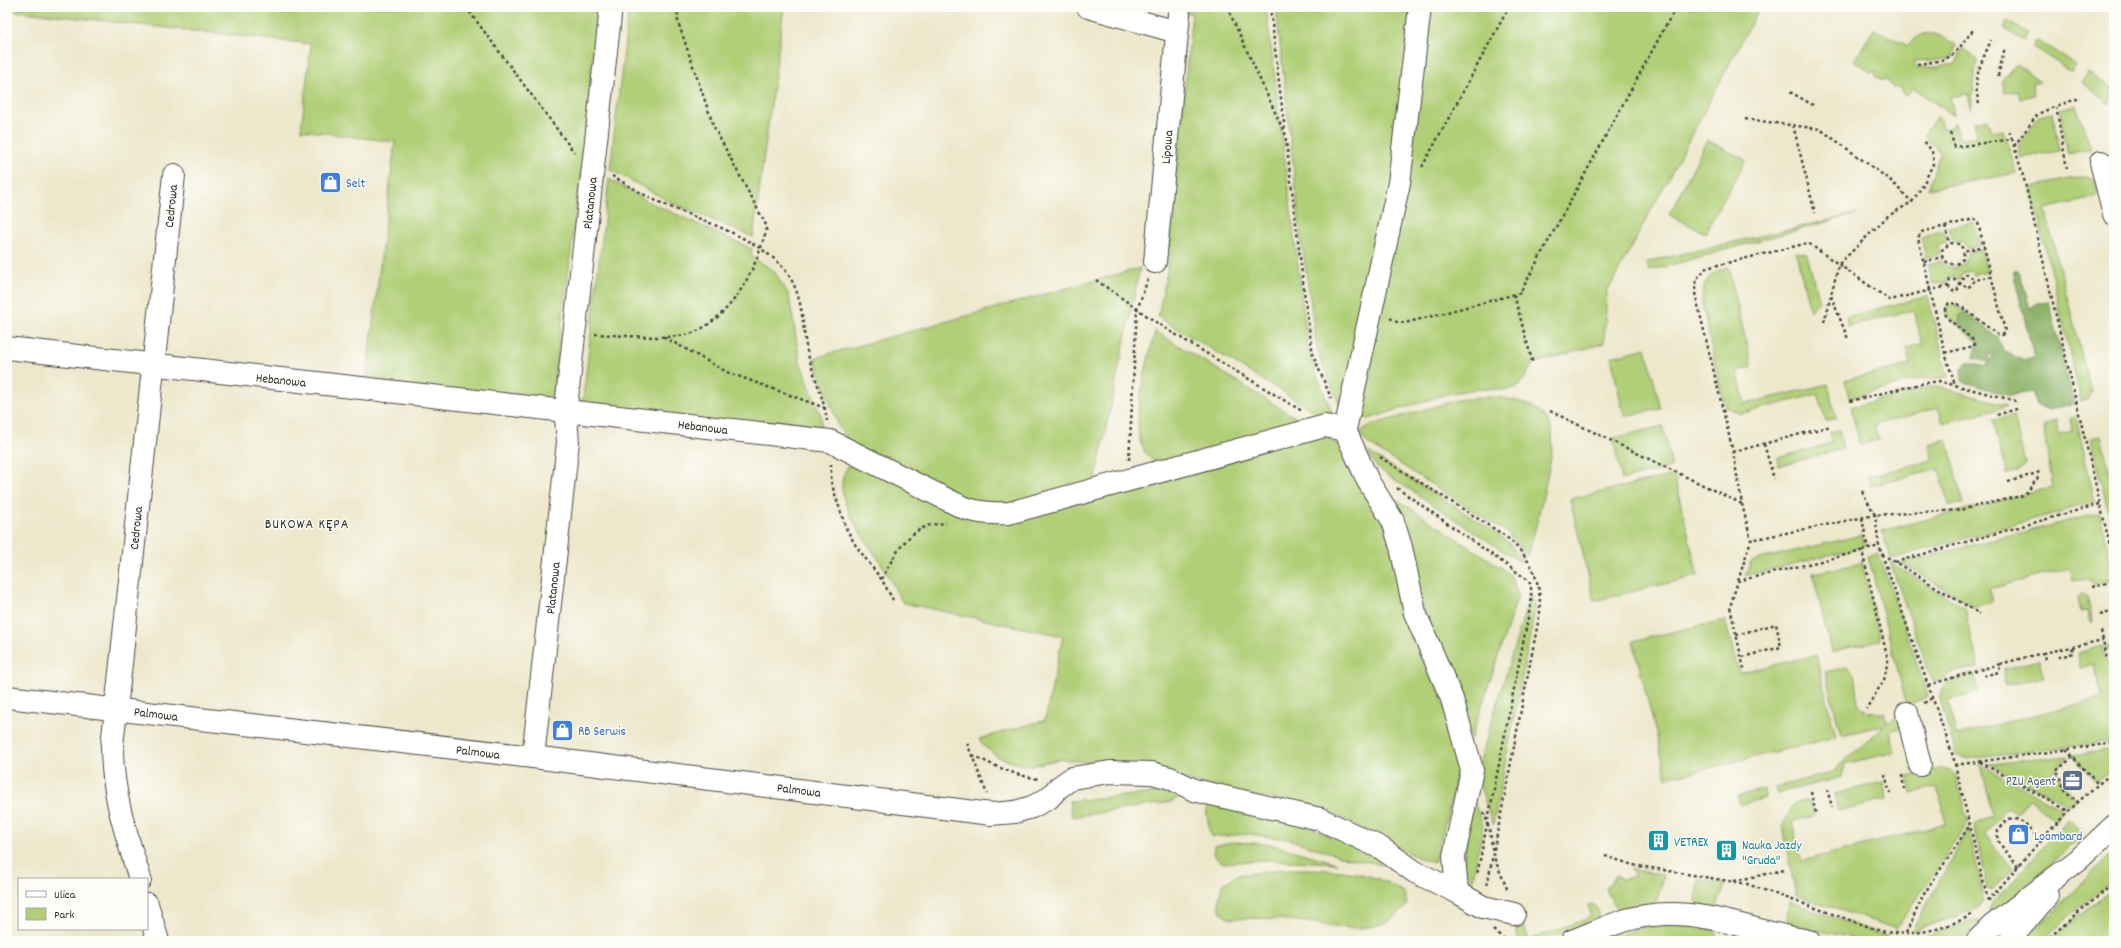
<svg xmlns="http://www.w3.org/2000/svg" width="2121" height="948" font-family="Dekko,sans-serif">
  <rect width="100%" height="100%" fill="#fdfcf7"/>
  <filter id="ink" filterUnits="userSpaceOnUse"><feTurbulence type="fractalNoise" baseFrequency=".025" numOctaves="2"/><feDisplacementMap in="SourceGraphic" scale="8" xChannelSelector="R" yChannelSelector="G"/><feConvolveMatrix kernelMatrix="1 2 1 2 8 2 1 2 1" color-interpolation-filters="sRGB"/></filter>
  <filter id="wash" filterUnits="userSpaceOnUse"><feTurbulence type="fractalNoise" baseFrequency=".012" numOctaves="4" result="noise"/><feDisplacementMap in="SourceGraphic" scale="16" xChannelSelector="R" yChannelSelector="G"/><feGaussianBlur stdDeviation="0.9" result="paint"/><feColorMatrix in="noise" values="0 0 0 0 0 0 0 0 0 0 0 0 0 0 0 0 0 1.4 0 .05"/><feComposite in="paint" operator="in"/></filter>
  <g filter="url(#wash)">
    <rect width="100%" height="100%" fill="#ede8cc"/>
    <g fill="#b0cf77" stroke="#6e7d51">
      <polygon points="7,7 597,7 583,161 551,403 366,381 395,142 301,130 311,44 7,10"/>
      <polygon points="629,7 784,7 753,237 672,203 610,169"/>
      <polygon points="1170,7 1266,7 1308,348 1315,371 1333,415 1332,420 1329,420 1158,317 1167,271 1192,14"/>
      <polygon points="1276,7 1414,7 1395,181 1342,408 1327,377 1317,348 1301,237"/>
      <polygon points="1430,7 1760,7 1610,287 1607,288 1604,343 1533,364 1525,378 1517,387 1507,390 1481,388 1447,394 1369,419 1356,415"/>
      <polygon points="2007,21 2028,34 2024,41 2004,28"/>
      <path d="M 1874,29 L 1908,46 C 1925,26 1937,33 1956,45 L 1952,59 L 1915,61 L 1915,67 L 1937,67 L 1956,64 L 1962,48 L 1977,59 L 1971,109 L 1968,94 L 1950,97 L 1954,114 L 1951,114 L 1913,88 L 1907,96 L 1902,93 L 1899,87 L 1894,88 L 1889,84 L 1887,79 L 1883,80 L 1876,76 L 1875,71 L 1871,72 L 1854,61 Z"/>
      <polygon points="2037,40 2076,65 2072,72 2033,47"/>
      <polygon points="2016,64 2040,81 2033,83 2035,95 2020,98 2018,91 2005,93 2002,80"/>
      <polygon points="2088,73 2114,89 2109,104 2082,82"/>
      <polygon points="2076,105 2091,149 2068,154 2059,109"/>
      <polygon points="2053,113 2060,151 2021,158 2018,146 2039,116"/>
      <polygon points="1937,116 1941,120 1944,129 1953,126 1953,124 1955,123 1959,139 1977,136 1974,122 1987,119 1991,132 2003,130 2017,173 1928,189 1940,153 1924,135"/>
      <polygon points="1707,140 1746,160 1705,233 1669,215"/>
      <polygon points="2084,176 2095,179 2098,194 2094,198 2045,209 2091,392 2087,400 2081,401 2031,187"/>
      <polygon points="609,179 647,201 752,249 751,256 774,271 789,295 800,362 821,416 821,434 582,407"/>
      <polygon points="1856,214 1649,271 1647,262"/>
      <polygon points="1974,222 1981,245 1967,248 1963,240 1953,241 1949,227"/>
      <polygon points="1943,229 1947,242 1938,245 1940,254 1926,258 1921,237"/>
      <polygon points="1982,249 1987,272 1974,275 1970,271 1962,273 1959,281 1954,276 1948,278 1946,283 1933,284 1928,265 1941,261 1947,267 1957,268 1965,262 1968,252"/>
      <polygon points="1796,252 1807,254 1819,302 1810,311"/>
      <path d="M 1728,267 L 1752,367 L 1737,371 L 1745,404 L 1828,384 L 1836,418 L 1826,421 L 1818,394 L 1740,414 L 1727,407 L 1721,393 L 1702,303 C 1702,282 1708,273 1728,267 Z"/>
      <polygon points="1140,268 1095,481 1011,508 976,505 850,444 839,427 814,358"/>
      <polygon points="1928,296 1948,377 1920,379 1849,398 1845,380 1910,365 1906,348 1922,344 1914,310 1848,326 1846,317"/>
      <polygon points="1952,305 1959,307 1965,312 1960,315 1959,322 1962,328 1946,315 1946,308"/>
      <path d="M 1155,331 L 1306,424 L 1166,465 C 1162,464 1157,463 1154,461 C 1121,441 1149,361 1155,331 Z"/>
      <polygon points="1646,348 1661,409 1624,416 1611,357"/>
      <polygon points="1930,387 1938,387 2007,405 1996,410 1943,423 1938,408 1874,425 1878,440 1860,445 1851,407"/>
      <path d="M 1490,397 C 1513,398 1548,405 1552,433 C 1554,449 1549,466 1546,482 C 1541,507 1535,532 1527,556 L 1508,533 L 1367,443 L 1359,433 L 1368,426 L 1457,400 Z"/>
      <polygon points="2014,416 2025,463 2018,472 2006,474 1993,420"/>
      <polygon points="2070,417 2076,417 2095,502 1891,559 1882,531 2053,487 2043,427 2057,420 2059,434 2073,431"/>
      <polygon points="1663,426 1672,467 1622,480 1613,438"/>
      <polygon points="1839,430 1843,449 1778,466 1777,458 1832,443 1830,432"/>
      <path d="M 1319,434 L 1332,440 L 1343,450 L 1379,512 L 1451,726 L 1457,768 L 1453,794 L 1434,863 L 1412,855 L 1318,806 L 1249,795 L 1124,766 L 1060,759 L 1030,766 L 1015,763 L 998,757 L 985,747 L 979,739 L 1045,720 L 1063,636 L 903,603 C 896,591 890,580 884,568 C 869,543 825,494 849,465 L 858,464 L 962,514 Z"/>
      <polygon points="2101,436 2114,491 2114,538 2091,438"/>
      <polygon points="1947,439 1963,504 1948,504 1939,469 1871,486 1868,476 1933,460 1929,444"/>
      <polygon points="1368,452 1492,530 1510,544 1523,562 1517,560 1377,468"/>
      <polygon points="1674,475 1698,576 1594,601 1570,499"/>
      <polygon points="1387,493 1502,568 1511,576 1518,595 1471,739 1429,629"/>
      <polygon points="2100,513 2114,579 2095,584 2087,579 2073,581 2070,568 1989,589 1992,602 1974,607 1902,563"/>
      <polygon points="1862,535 1865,546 1745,576 1751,561"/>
      <polygon points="1879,554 1928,696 1907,706 1868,556"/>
      <polygon points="1890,562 1965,608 1978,667 1950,673 1938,682 1932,680"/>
      <polygon points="1862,563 1880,640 1831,652 1813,573"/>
      <polygon points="1531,591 1535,611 1493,825 1476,774"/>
      <polygon points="2081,593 2087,597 2094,624 2091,624 2088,611 2081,612 2078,598"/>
      <polygon points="1725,620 1739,673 1816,655 1836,737 1667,778 1633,641"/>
      <path d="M 2114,644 L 2114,741 L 1968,759 L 1956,755 L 1940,699 C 1939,679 1959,678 1974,673 L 1978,693 L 1948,700 L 1956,735 L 2102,698 L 2094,664 L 2080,668 L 2078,653 L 2102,646 L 2105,661 L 2113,659 L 2111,649 L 2106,650 L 2105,646 Z"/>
      <polygon points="2039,660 2043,677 2005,686 2004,669"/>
      <path d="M 1847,667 L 1854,674 C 1860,699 1849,712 1884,713 L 1887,720 L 1887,724 L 1904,709 L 1900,728 L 1890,731 L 1895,752 L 1845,764 L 1842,777 L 1778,793 L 1776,787 L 1831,773 L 1885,725 L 1841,735 L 1825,672 Z"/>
      <polygon points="2114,749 2114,768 2096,782 2073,755"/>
      <polygon points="2069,756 2055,771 2075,800 2069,805 1989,764"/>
      <polygon points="1980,764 2064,810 2055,821 2029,798 2017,813 2007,807 1985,834 2012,869 1993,890 1988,888 1974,826 1977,822 1993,817"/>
      <polygon points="1943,768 1949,770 1956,776 1968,823 1896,929 1796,895 1782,827 1794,803 1810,800 1814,816 1792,822 1802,861 1946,824 1937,787 1911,793 1908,776"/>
      <polygon points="1883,782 1887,799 1838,811 1834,794"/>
      <polygon points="1764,789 1765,798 1740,805 1738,796"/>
      <polygon points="1166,792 1182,795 1171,802 1072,817 1069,801"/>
      <polygon points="1472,796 1483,825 1473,880 1463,867"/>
      <polygon points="1208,804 1293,819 1397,867 1347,858 1288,839 1248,834 1213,837 1210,835 1206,808"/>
      <polygon points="2068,819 2081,831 2081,836 1991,918 1989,911 1992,904"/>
      <polygon points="1969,828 1983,894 1982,903 1977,909 1912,931"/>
      <polygon points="1234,842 1269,844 1337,863 1265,860 1224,863 1218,860 1213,853 1214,846"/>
      <polygon points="2108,857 2114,860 2114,879 2040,941 2023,941"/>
      <path d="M 1284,869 C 1322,869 1372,868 1404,893 L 1407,905 C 1378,941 1337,925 1299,921 C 1277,919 1253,917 1231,919 C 1215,915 1218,896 1223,884 L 1238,875 Z"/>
      <polygon points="1630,869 1663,875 1657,901 1650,906 1620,911 1613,904 1606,889 1616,875 1623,879 1635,876"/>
      <polygon points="1699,880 1725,884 1717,907 1700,905 1696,902"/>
      <polygon points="2110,891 2111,930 2113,941 2048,941"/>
      <path d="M 1790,902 L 1886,936 L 1889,941 L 1869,941 L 1792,925 C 1784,919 1788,910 1790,902 Z"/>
      <path d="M 1592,904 C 1599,908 1601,916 1595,921 L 1542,941 L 1518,941 L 1517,931 L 1524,927 L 1529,940 L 1592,917 L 1588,905 Z"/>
      <polygon points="1972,921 1978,921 1982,925 1959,941 1908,941"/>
      <polygon points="1675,924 1711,928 1717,934 1715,941 1615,941 1615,937 1642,927"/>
    </g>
    <path fill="#8cb268" stroke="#5c6e4a" d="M 2013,271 L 2019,271 L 2030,308 L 2038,303 L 2049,302 L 2074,403 L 2049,410 L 2037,405 L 2032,392 L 2024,392 L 2010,396 L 1962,381 L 1961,369 L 1967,362 L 1986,367 L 1993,355 L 1989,354 L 1988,362 L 1973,358 L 1977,342 C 1969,334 1957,328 1960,315 L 1965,312 L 1997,337 L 2004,351 L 2022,360 L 2034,357 Z"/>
  </g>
  <g filter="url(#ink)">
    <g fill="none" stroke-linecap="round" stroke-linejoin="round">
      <defs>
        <g id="minor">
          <polyline points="1088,7 1177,32"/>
          <polyline points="1420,7 1399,183 1345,430 1368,481 1393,521 1401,547 1415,613 1452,699 1472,770 1454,856 1457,892"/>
          <polyline points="2101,162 2114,214"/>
          <polyline points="1155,262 1179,14"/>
          <polyline points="7,348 556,410"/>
          <polyline points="567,398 611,7"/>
          <path d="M 575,412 L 830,441 L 964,508 C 979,513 992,514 1009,513 L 1325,426 L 1345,430"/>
          <polyline points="7,697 533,757 991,814 1015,812 1032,807 1049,798 1058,788 1072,778 1110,772 1152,773 1170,778 1194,790 1320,819 1381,848 1415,872 1457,892 1483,907 1514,914"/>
          <polyline points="1907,713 1920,765"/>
          <polyline points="533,757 568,442 566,418"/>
          <path d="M 140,879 C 126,833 112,795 112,746 L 174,175"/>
          <polyline points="147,904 158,941"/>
          <path d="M 1572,941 C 1598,931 1625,917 1653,915 C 1707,909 1757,933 1809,941"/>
          <polyline points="1977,941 1992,926 2078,860 2114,826"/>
          <polyline points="2009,941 2047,896"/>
        </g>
      </defs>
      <use href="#minor" stroke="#484743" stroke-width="24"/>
      <g stroke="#484743" stroke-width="2.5" stroke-dasharray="3 3" stroke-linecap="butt">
        <polyline points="466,7 574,152"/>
        <polyline points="1227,7 1284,132"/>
        <polyline points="1270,7 1306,307 1313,355 1331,398"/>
        <path d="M 1917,64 C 1952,60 1952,58 1973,30"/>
        <polyline points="1998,76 2005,47"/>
        <polyline points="1790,92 1813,105"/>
        <path d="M 1979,104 C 1972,76 1981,65 1991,40"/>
        <polyline points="1745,119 1820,129 1890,180 1912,202"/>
        <polyline points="1793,125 1815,213"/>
        <polyline points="2009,131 2012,139"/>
        <polyline points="1950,133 1955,147 2012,139 2024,179 2114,563"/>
        <polyline points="2014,146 2038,114 2056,106"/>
        <polyline points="1422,167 1509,7"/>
        <polyline points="2067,169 2056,106 2080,98"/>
        <path d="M 612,176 C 627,184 641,194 657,201 C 697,220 772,240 792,281 C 804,304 802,327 807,351 C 813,375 824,397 827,421"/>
        <polyline points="1945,226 1950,243"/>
        <polyline points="1942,257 1942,250 1950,243 1960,244 1964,251"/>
        <polyline points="1924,262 1942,257 1949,264 1957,264 1963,259 1964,251 1984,246"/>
        <polyline points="1096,280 1163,327 1302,411"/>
        <polyline points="1948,286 1952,291 1957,291 1964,275 1967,274 1975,280"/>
        <polyline points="1514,295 1533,364"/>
        <polyline points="1831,296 1848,339"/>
        <polyline points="1390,318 1397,322 1405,323 1520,293 1676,7"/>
        <polyline points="1824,322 1839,264 1888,216 1912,202 1923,185 1934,162 1932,151 1924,141"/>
        <path d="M 595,334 C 618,335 676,341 695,332 C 735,313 757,267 767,227 L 714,127 L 678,22 L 677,7"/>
        <polyline points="664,337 727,372 825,408"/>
        <polyline points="1945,353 1974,346 1974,341 1946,317 1945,309 1949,303 1958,304 1998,335 2002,335 2005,331 1978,223 1974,219 1921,232 1918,238 1945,353 1955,385"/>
        <polyline points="1850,401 1920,384 1939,381 2016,401"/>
        <polyline points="1550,411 1742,504"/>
        <polyline points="1997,415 2020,408"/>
        <polyline points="1764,444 1774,479"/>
        <polyline points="1733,452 1831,426"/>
        <path d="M 1380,457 L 1504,535 C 1530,557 1541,577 1540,612 L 1487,886"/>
        <polyline points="1129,460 1137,310 1148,279"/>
        <polyline points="831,464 831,482 846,528 856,546 882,580 893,600"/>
        <polyline points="2008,482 2040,472"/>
        <polyline points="1397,488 1528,580 1531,585 1531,603 1477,875"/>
        <polyline points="1862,491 1875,515 1959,510 2021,496 2027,492 2040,475"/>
        <polyline points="1862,518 1868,549"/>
        <polyline points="1862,551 1879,546"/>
        <polyline points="1882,554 1980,614"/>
        <polyline points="1895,562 2100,504"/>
        <path d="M 882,579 C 891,561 904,535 925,527 C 931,524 939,524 946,523"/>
        <polyline points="1738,581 1751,540"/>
        <polyline points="2092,587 2114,581"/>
        <polyline points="2100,615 2114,611"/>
        <polyline points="2101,631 2107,659"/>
        <polyline points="1736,635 1776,624 1781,647 1742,657"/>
        <polyline points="2072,647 2103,640"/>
        <polyline points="2043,653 2072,647 2073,653 2057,658"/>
        <polyline points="2000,664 2043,653 2046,662"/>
        <polyline points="1744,669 1730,607 1738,581 1862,551 1888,660 1884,680 1866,709"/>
        <polyline points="1928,685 2000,664 1999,672 1983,676"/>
        <polyline points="1924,703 1932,698"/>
        <polyline points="967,743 987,794"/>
        <polyline points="2066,750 2098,784"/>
        <path d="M 973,755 C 994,766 1016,776 1040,779"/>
        <polyline points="2073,757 2056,771 2061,778 2062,788 2079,803"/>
        <polyline points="1980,762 2070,812"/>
        <polyline points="1955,765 2114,743"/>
        <polyline points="1885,774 1890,793"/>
        <polyline points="1902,775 1904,789"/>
        <polyline points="1827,789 1832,807"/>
        <polyline points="1811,792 1816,814"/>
        <polyline points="1484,812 1490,831 1493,855 1508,891"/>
        <path d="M 1605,856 L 1633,865 L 1747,884 L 1881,931 C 1912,938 1946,929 1973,914"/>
        <path d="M 2018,867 L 1997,840 L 1998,830 L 2008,819 C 2021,815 2033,833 2041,842"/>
        <polyline points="1734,881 1784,870"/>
        <polyline points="2112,884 2114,937"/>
        <polyline points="1988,901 1953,756 1879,546 1875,515 1751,540 1742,504 1733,452 1695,293 1696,280 1706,268 1808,243 1890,300 1948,286 1950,280 1953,279 1968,288 1975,280 1991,276"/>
        <path d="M 1988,901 C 2026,858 2067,806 2114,772"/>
        <polyline points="1493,930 1507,941"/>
        <polyline points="1906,933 1924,894 1970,825"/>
        <polyline points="2045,941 2114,883"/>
      </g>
      <use href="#minor" stroke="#fff" stroke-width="22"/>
    </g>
  </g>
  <defs>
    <symbol id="shop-square" viewBox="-11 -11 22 22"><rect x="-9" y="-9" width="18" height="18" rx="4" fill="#3f7fe0" stroke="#fdfcf7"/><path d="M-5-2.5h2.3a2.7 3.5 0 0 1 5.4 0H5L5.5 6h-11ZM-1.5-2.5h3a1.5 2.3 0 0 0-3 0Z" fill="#fff"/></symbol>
    <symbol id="office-square" viewBox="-11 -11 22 22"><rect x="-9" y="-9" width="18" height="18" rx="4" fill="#5c6f8a" stroke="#fdfcf7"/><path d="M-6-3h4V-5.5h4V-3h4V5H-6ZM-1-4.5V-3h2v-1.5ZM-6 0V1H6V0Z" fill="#fff"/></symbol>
    <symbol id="building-square" viewBox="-11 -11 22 22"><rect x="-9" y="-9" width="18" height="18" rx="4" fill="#0f9aa8" stroke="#fdfcf7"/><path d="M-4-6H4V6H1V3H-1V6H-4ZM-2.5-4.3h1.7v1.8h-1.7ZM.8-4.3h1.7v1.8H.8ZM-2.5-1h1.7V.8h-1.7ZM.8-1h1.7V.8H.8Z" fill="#fff"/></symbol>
  </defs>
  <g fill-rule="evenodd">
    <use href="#shop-square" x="318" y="170" width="25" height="25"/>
    <use href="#shop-square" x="550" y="718" width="25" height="25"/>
    <use href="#office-square" x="2060" y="768" width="25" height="25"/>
    <use href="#shop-square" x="2006" y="822" width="25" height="25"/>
    <use href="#building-square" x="1646" y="828" width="25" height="25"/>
    <use href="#building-square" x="1714" y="838" width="25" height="25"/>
  </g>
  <g text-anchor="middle" stroke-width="3" stroke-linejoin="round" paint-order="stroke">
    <g font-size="13" fill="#2b2b2b" stroke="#fdfcf7">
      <text transform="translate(1166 147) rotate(-85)" y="5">Lipowa</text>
      <text transform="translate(589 203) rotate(-84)" y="5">Platanowa</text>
      <text transform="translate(170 206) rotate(-84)" y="5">Cedrowa</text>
      <text transform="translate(281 379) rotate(6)" y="5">Hebanowa</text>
      <text transform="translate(703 426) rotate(7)" y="5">Hebanowa</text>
      <text transform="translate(135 528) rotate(-84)" y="5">Cedrowa</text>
      <text transform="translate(552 588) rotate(-84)" y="5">Platanowa</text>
      <text transform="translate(156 713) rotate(7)" y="5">Palmowa</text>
      <text transform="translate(478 751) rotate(7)" y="5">Palmowa</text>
      <text transform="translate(799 789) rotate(7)" y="5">Palmowa</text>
    </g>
    <g font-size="13" fill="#366cbe" stroke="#fdfcf7" text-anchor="start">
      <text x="346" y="187">Selt</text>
      <text x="578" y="735">RB Serwis</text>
      <text x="2034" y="840">Loombard</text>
    </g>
    <g font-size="13" fill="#4e5e75" stroke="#fdfcf7" text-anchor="end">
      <text x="2056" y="785">PZU Agent</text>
    </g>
    <g font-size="13" fill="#0d838f" stroke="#fdfcf7" text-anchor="start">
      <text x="1674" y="846">VETREX</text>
      <text x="1742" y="849">Nauka Jazdy<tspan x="1742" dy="15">"Gruda"</tspan></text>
    </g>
    <g font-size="14" letter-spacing="1" fill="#2b2b2b" stroke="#fdfcf7">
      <text x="307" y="528">BUKOWA KĘPA</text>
    </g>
  </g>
  <rect width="2121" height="948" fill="none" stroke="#fdfcf7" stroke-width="24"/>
  <rect x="18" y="878" width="130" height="52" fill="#fdfcf7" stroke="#a9a8a5"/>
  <rect x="26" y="891" width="20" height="6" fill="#ffffff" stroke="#a9a8a5"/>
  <text x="54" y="898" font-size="12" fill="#2b2b2b">Ulica</text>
  <rect x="26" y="908" width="20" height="12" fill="#b0cf77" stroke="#a9a8a5"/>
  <text x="54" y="918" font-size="12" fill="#2b2b2b">Park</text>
</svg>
